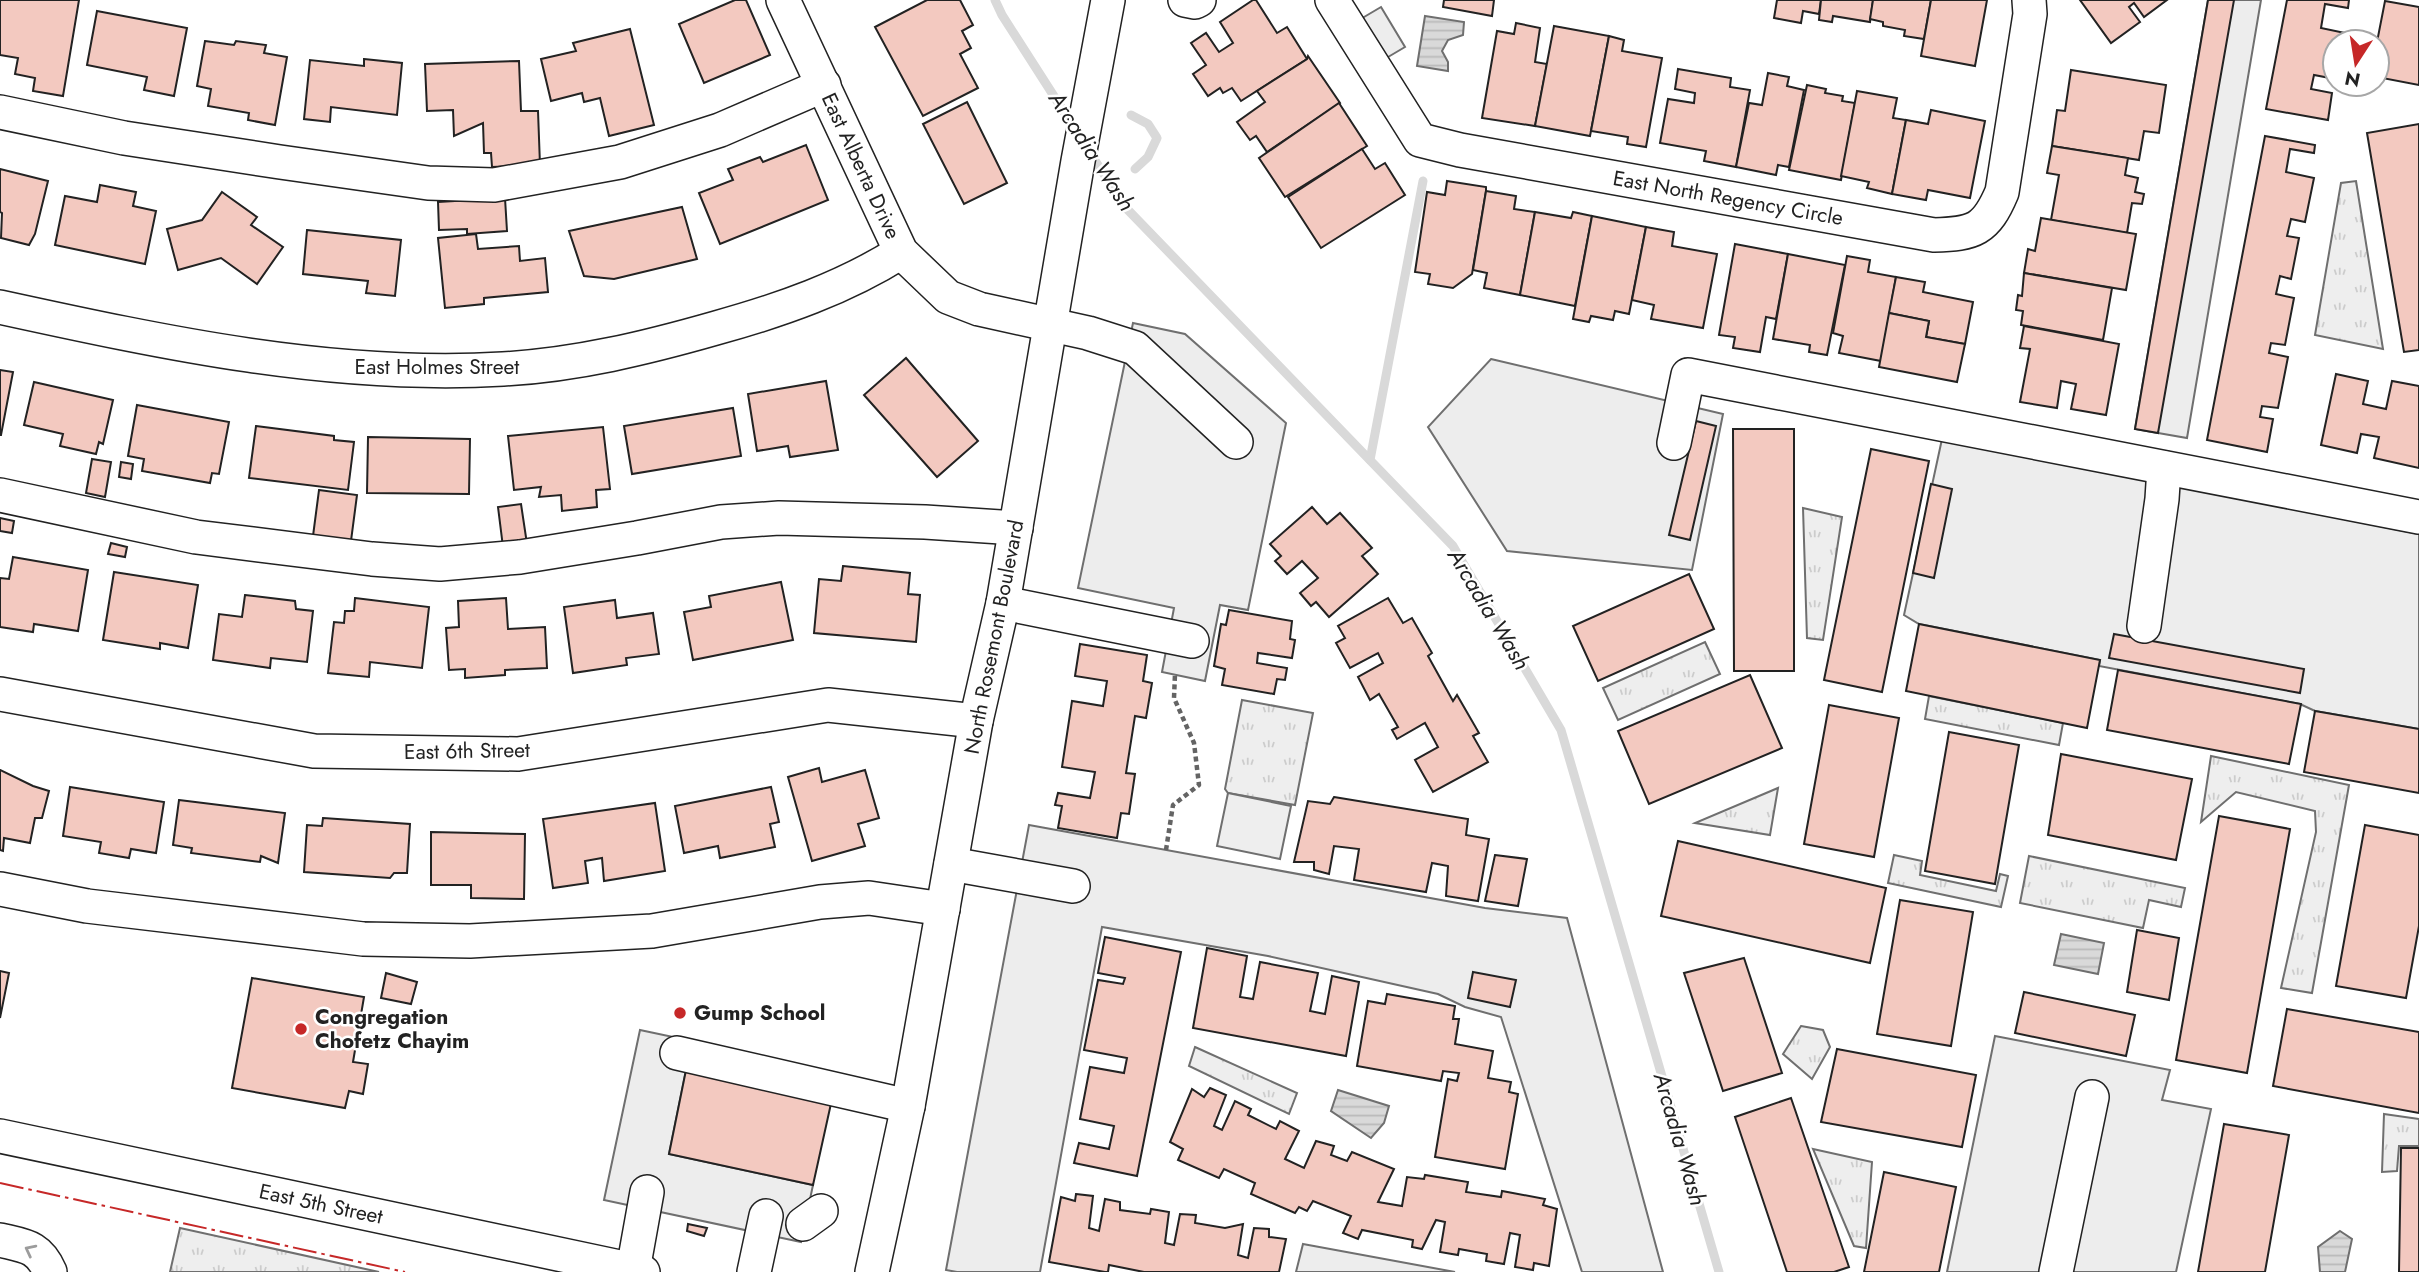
<svg xmlns="http://www.w3.org/2000/svg" width="2419" height="1272" font-family="Jost,sans-serif">
  <defs>
    <pattern id="grass-tufts" width="24" height="20" patternUnits="userSpaceOnUse" patternTransform="scale(1.75)"><rect width="24" height="20" fill="#eee"/><path d="M3 7l-1-3M5 7V3M7 7l1-3M15 17l-1-3M17 17v-4M19 17l1-3" fill="none" stroke="#ccc"/></pattern>
    <pattern id="water-rules" width="6" height="5" patternUnits="userSpaceOnUse" patternTransform="scale(1.75)"><rect width="6" height="5" fill="#d9d9d9"/><path d="M0 2.5h6" fill="none" stroke="#bababa"/></pattern>
  </defs>
  <rect width="100%" height="100%" fill="#fff"/>
  <g fill="url(#grass-tufts)" stroke="#6f6f6f" stroke-width="2">
    <polygon points="2356,181 2383,349 2315,335 2341,183"/>
    <polygon points="1803,508 1842,517 1823,640 1807,638"/>
    <polygon points="1705,642 1720,674 1618,720 1603,688"/>
    <polygon points="1929,696 2063,723 2059,745 1925,719"/>
    <polygon points="1242,700 1313,713 1295,805 1228,793 1225,789"/>
    <polygon points="2211,756 2349,785 2312,993 2281,988 2316,832 2315,811 2236,792 2201,822"/>
    <polygon points="1778,788 1770,835 1695,823"/>
    <polygon points="1894,855 1922,861 1920,875 1996,891 2000,874 2008,876 2001,907 1888,883"/>
    <polygon points="2029,856 2185,888 2181,907 2149,900 2143,928 2020,903"/>
    <polygon points="1801,1026 1823,1030 1830,1047 1812,1079 1783,1054"/>
    <polygon points="1195,1047 1297,1093 1289,1114 1189,1066"/>
    <polygon points="2384,1114 2419,1119 2419,1146 2399,1146 2397,1171 2382,1172"/>
    <polygon points="1813,1149 1872,1162 1866,1248 1854,1246"/>
    <polygon points="180,1228 379,1272 170,1272"/>
  </g>
  <polygon fill="#eee" stroke="#6f6f6f" stroke-width="2" points="1228,793 1291,806 1280,859 1217,846"/>
  <g fill="#ededed" stroke="#6f6f6f" stroke-width="2">
    <polygon points="2208,0 2261,0 2187,438 2135,429"/>
    <polygon points="1381,7 1405,47 1383,60 1359,20"/>
    <polygon points="1133,323 1185,334 1286,423 1248,610 1220,605 1205,681 1162,672 1174,608 1078,588"/>
    <polygon points="1491,359 1723,414 1692,570 1507,551 1428,427"/>
    <polygon points="1942,439 2419,534 2419,729 2315,711 2300,704 2099,666 2100,660 1919,624 1904,615"/>
    <polygon points="1029,825 1485,908 1567,918 1663,1272 1582,1272 1501,1017 1465,1007 1438,994 1268,956 1102,927 1040,1272 957,1272 946,1270"/>
    <polygon points="640,1030 692,1041 669,1154 813,1185 801,1242 604,1200"/>
    <polygon points="1995,1036 2170,1070 2162,1100 2211,1109 2176,1272 1947,1272"/>
    <polygon points="1303,1244 1455,1272 1296,1272"/>
  </g>
  <g fill="url(#water-rules)" stroke="#6f6f6f" stroke-width="2">
    <polygon points="1425,16 1464,22 1463,35 1448,40 1442,51 1448,62 1448,71 1417,66"/>
    <polygon points="2061,934 2104,943 2098,974 2054,965"/>
    <polygon points="1338,1090 1389,1106 1384,1123 1371,1138 1331,1111"/>
    <polygon points="2340,1231 2352,1239 2345,1272 2320,1272 2318,1247"/>
  </g>
  <g fill="none" stroke-linecap="round" stroke-linejoin="round">
    <g stroke="#d9d9d9" stroke-width="9">
      <polyline points="995,0 1002,15 1075,129"/>
      <polyline points="1131,115 1148,124 1157,138 1148,157 1135,169"/>
      <polyline points="1088,150 1127,209 1453,546 1561,730 1719,1272"/>
      <polyline points="1370,460 1423,181"/>
    </g>
  </g>
  <g fill="#f3c9c0" stroke="#222" stroke-width="2">
    <polygon points="0,0 79,0 63,96 33,91 35,78 15,74 18,58 0,55"/>
    <polygon points="735,0 746,0 770,55 704,83 679,24"/>
    <polygon points="927,0 960,0 973,25 962,31 971,48 960,54 978,88 923,116 875,27"/>
    <polygon points="1253,0 1256,0 1277,33 1287,27 1307,59 1241,101 1232,88 1223,93 1220,88 1208,96 1193,74 1206,65 1191,43 1206,33 1219,52 1233,43 1220,22"/>
    <polygon points="1444,0 1494,0 1492,16 1443,7"/>
    <polygon points="1777,0 1821,0 1819,14 1803,11 1801,23 1774,18"/>
    <polygon points="1821,0 1873,0 1870,22 1833,16 1832,22 1819,20"/>
    <polygon points="1873,0 1931,0 1924,39 1904,36 1905,30 1883,26 1883,22 1870,19"/>
    <polygon points="1931,0 1987,0 1975,66 1921,56"/>
    <polygon points="2080,0 2167,0 2144,17 2134,3 2129,7 2140,22 2111,43"/>
    <polygon points="2208,0 2234,0 2158,433 2135,429"/>
    <polygon points="2287,0 2349,0 2348,8 2325,4 2321,28 2345,33 2343,42 2335,42 2335,79 2314,75 2311,89 2332,93 2328,120 2266,109"/>
    <polygon points="2385,1 2419,7 2419,85 2377,77 2377,42"/>
    <polygon points="97,11 187,28 174,96 144,90 147,77 87,65"/>
    <polygon points="1516,23 1540,28 1535,62 1547,64 1535,126 1482,118 1497,31 1514,34"/>
    <polygon points="1554,26 1609,36 1590,136 1535,126"/>
    <polygon points="630,29 654,125 609,136 600,98 584,102 582,93 551,101 541,59 576,51 573,43"/>
    <polygon points="1609,36 1624,40 1622,51 1662,58 1646,147 1627,144 1628,137 1591,131"/>
    <polygon points="205,41 234,45 236,41 266,45 264,53 287,57 275,125 248,120 249,113 208,106 211,89 197,86"/>
    <polygon points="1308,56 1340,103 1267,152 1256,136 1250,140 1237,122 1265,102 1257,91 1307,59"/>
    <polygon points="364,59 402,63 397,115 331,107 330,122 304,119 310,60 364,66"/>
    <polygon points="519,61 521,111 538,111 540,165 492,167 491,153 484,153 483,123 454,136 453,110 427,111 425,64"/>
    <polygon points="1678,69 1731,78 1730,87 1750,90 1736,167 1704,161 1706,151 1660,143 1668,99 1694,103 1695,93 1675,89"/>
    <polygon points="2071,70 2166,85 2159,133 2144,131 2139,160 2052,146 2057,110 2065,111"/>
    <polygon points="1768,73 1789,77 1787,86 1804,90 1789,167 1778,165 1776,175 1736,167 1749,103 1762,105"/>
    <polygon points="1807,85 1826,89 1825,93 1843,96 1842,101 1855,103 1841,180 1789,170"/>
    <polygon points="1857,91 1897,98 1893,118 1906,120 1892,194 1867,188 1869,182 1841,176"/>
    <polygon points="967,102 1007,183 964,204 923,124"/>
    <polygon points="1339,103 1367,146 1285,197 1259,158"/>
    <polygon points="1931,110 1985,121 1970,198 1928,190 1926,200 1892,194 1906,120 1928,124"/>
    <polygon points="2419,124 2419,350 2404,352 2367,133"/>
    <polygon points="2265,136 2315,145 2314,153 2290,149 2286,172 2314,178 2305,222 2291,219 2287,236 2299,238 2291,279 2280,276 2276,294 2294,298 2285,345 2271,343 2269,353 2288,357 2278,408 2262,406 2260,417 2273,419 2267,452 2207,440"/>
    <polygon points="806,145 828,200 720,244 699,193 733,180 728,169 760,157 763,162"/>
    <polygon points="2052,146 2128,158 2125,175 2138,178 2135,192 2144,194 2142,204 2132,203 2127,233 2051,220 2059,175 2047,173"/>
    <polygon points="1362,149 1375,169 1385,163 1405,195 1321,248 1288,197"/>
    <polygon points="0,169 48,181 35,234 29,245 1,238 2,213 0,212"/>
    <polygon points="1447,181 1486,187 1486,191 1472,274 1453,288 1428,284 1430,274 1415,272 1427,192 1445,195"/>
    <polygon points="100,185 136,192 133,206 156,211 145,264 55,245 65,196 97,202"/>
    <polygon points="1486,191 1516,196 1514,209 1535,212 1520,295 1484,288 1487,273 1473,270"/>
    <polygon points="222,192 257,217 251,225 283,247 257,284 221,258 178,270 167,229 202,220"/>
    <polygon points="505,198 507,231 467,234 467,229 439,230 438,202"/>
    <polygon points="682,207 697,259 614,279 584,276 569,231"/>
    <polygon points="1535,212 1571,218 1573,212 1592,216 1575,306 1520,295"/>
    <polygon points="1592,216 1646,227 1629,314 1615,311 1613,320 1591,316 1589,322 1573,319"/>
    <polygon points="2041,218 2136,234 2126,290 2024,273 2028,249 2035,251"/>
    <polygon points="1646,227 1674,232 1672,246 1717,254 1703,328 1651,319 1654,305 1632,300"/>
    <polygon points="307,230 401,240 395,296 366,293 368,281 303,274"/>
    <polygon points="476,234 478,249 519,246 520,261 545,258 548,292 484,298 484,304 445,308 438,238"/>
    <polygon points="1735,244 1788,254 1776,319 1766,317 1760,352 1733,348 1735,337 1719,335"/>
    <polygon points="1788,254 1845,265 1827,355 1809,352 1810,345 1773,339"/>
    <polygon points="1847,256 1870,260 1868,272 1896,277 1881,361 1839,353 1843,336 1833,333"/>
    <polygon points="2024,273 2112,288 2103,340 2021,325 2023,311 2016,310 2018,295 2022,296"/>
    <polygon points="1896,277 1925,282 1923,292 1973,302 1965,344 1926,337 1929,321 1889,313"/>
    <polygon points="1889,313 1929,321 1926,337 1965,344 1957,382 1879,367"/>
    <polygon points="2024,326 2119,344 2106,415 2071,409 2076,384 2061,381 2057,408 2020,402 2030,349 2020,348"/>
    <polygon points="906,358 978,441 937,477 864,395"/>
    <polygon points="0,370 13,372 1,435 0,435"/>
    <polygon points="2336,374 2368,381 2363,404 2386,409 2392,381 2419,386 2419,468 2374,458 2379,437 2361,434 2357,453 2321,445"/>
    <polygon points="826,381 838,450 790,457 788,446 757,451 748,394"/>
    <polygon points="34,382 113,400 103,444 99,442 96,454 60,446 63,434 24,425"/>
    <polygon points="137,405 229,422 219,474 212,473 210,483 142,471 144,459 128,456"/>
    <polygon points="733,408 741,456 632,474 624,426"/>
    <polygon points="1696,421 1716,426 1690,540 1669,535"/>
    <polygon points="256,426 334,436 334,440 354,442 348,490 249,478"/>
    <polygon points="603,427 610,489 596,490 597,507 562,511 561,495 539,497 541,487 514,490 508,436"/>
    <polygon points="1733,429 1794,429 1794,671 1734,671"/>
    <polygon points="368,437 470,439 469,494 367,493"/>
    <polygon points="1871,449 1929,461 1882,692 1824,680"/>
    <polygon points="92,459 111,462 105,497 86,493"/>
    <polygon points="121,462 133,464 131,479 119,477"/>
    <polygon points="1931,484 1952,489 1934,578 1913,573"/>
    <polygon points="319,490 357,495 351,541 313,536"/>
    <polygon points="521,504 527,544 503,547 498,507"/>
    <polygon points="1312,507 1327,524 1340,513 1372,548 1362,556 1378,574 1329,617 1316,602 1311,606 1300,593 1318,578 1302,561 1287,574 1275,561 1281,556 1270,544"/>
    <polygon points="0,518 14,521 12,533 0,531"/>
    <polygon points="111,543 127,547 125,557 108,554"/>
    <polygon points="13,557 88,570 78,631 34,624 33,632 0,627 0,578 9,579"/>
    <polygon points="843,566 910,573 908,594 920,595 916,642 814,633 819,579 841,581"/>
    <polygon points="114,572 198,585 188,648 160,643 160,649 103,640"/>
    <polygon points="1689,574 1714,629 1598,681 1573,626"/>
    <polygon points="781,582 793,640 693,660 684,612 711,607 709,596"/>
    <polygon points="245,595 295,601 296,609 313,611 307,662 271,658 270,668 213,660 219,614 242,617"/>
    <polygon points="355,598 429,607 422,668 370,662 369,677 328,673 334,622 344,623 345,611 354,611"/>
    <polygon points="506,598 508,629 545,627 547,668 505,670 505,675 465,678 465,669 449,670 446,628 459,627 458,601"/>
    <polygon points="1388,598 1403,623 1412,618 1432,653 1428,656 1453,701 1457,695 1479,733 1473,736 1488,762 1433,792 1415,760 1438,747 1425,723 1397,739 1392,730 1398,727 1379,694 1370,700 1358,677 1383,663 1378,653 1350,668 1336,643 1345,638 1338,626"/>
    <polygon points="615,600 617,618 653,613 659,654 626,658 627,665 573,673 564,607"/>
    <polygon points="1229,610 1292,621 1290,639 1295,640 1292,658 1258,653 1257,663 1287,668 1285,680 1277,679 1274,694 1222,685 1225,669 1214,666 1221,624 1226,625"/>
    <polygon points="1919,624 2100,660 2087,728 1906,691"/>
    <polygon points="2114,634 2304,669 2300,693 2109,658"/>
    <polygon points="1080,644 1147,655 1143,681 1152,683 1146,718 1135,716 1126,773 1135,774 1129,814 1121,813 1117,838 1058,828 1062,806 1055,805 1058,793 1090,798 1095,772 1062,767 1072,701 1103,706 1107,681 1075,676"/>
    <polygon points="2118,670 2301,704 2289,764 2107,730"/>
    <polygon points="1750,675 1782,748 1649,804 1618,731"/>
    <polygon points="1829,705 1899,718 1874,857 1804,844"/>
    <polygon points="2315,711 2419,729 2419,793 2304,772"/>
    <polygon points="1949,732 2019,745 1995,884 1925,871"/>
    <polygon points="2061,754 2192,779 2176,860 2048,835"/>
    <polygon points="819,768 822,782 865,770 879,818 858,824 865,846 812,861 788,777"/>
    <polygon points="0,770 33,786 49,791 42,818 35,818 30,843 4,838 3,851 0,850"/>
    <polygon points="70,787 164,802 156,853 131,849 129,858 99,853 101,842 63,836"/>
    <polygon points="771,787 779,822 770,824 775,847 720,858 718,846 684,853 675,806"/>
    <polygon points="1334,797 1468,819 1466,835 1489,839 1478,901 1446,896 1448,866 1432,863 1426,892 1354,880 1359,849 1334,846 1329,874 1314,870 1314,862 1294,862 1308,801 1330,804"/>
    <polygon points="179,800 285,813 278,863 261,856 260,862 191,853 192,848 173,845"/>
    <polygon points="655,803 665,871 604,881 602,858 585,861 588,883 553,888 543,819"/>
    <polygon points="2219,816 2290,829 2247,1073 2176,1060"/>
    <polygon points="323,818 410,824 407,873 394,873 390,878 304,872 307,825 322,826"/>
    <polygon points="2365,825 2419,835 2419,926 2406,998 2336,986"/>
    <polygon points="431,832 525,834 524,899 471,898 471,885 431,885"/>
    <polygon points="1678,841 1886,888 1870,963 1661,916"/>
    <polygon points="1495,855 1527,859 1518,906 1485,901"/>
    <polygon points="1900,900 1973,912 1951,1046 1877,1034"/>
    <polygon points="2137,930 2179,938 2169,1000 2127,992"/>
    <polygon points="1105,937 1181,952 1137,1176 1074,1163 1079,1143 1109,1149 1114,1126 1080,1119 1090,1067 1124,1073 1127,1058 1084,1050 1098,980 1123,984 1125,978 1098,973"/>
    <polygon points="1207,948 1247,956 1240,997 1253,999 1260,962 1318,973 1310,1011 1325,1014 1332,976 1359,982 1346,1056 1193,1028"/>
    <polygon points="1744,958 1782,1073 1723,1091 1684,973"/>
    <polygon points="0,971 9,973 0,1018"/>
    <polygon points="1473,972 1516,980 1510,1007 1468,998"/>
    <polygon points="386,973 417,982 411,1004 381,998"/>
    <polygon points="252,978 364,997 353,1062 368,1064 363,1094 349,1091 345,1108 232,1088"/>
    <polygon points="2024,992 2135,1015 2126,1056 2015,1033"/>
    <polygon points="1387,994 1455,1006 1453,1019 1459,1019 1455,1044 1493,1051 1488,1078 1511,1082 1509,1092 1518,1094 1505,1169 1435,1157 1448,1079 1457,1081 1459,1073 1443,1071 1441,1081 1357,1066 1368,1001 1385,1004"/>
    <polygon points="2287,1009 2419,1032 2419,1113 2273,1086"/>
    <polygon points="1837,1049 1976,1075 1962,1147 1821,1122"/>
    <polygon points="687,1065 832,1099 813,1185 669,1154"/>
    <polygon points="1210,1088 1226,1095 1214,1126 1222,1130 1235,1101 1251,1109 1248,1115 1276,1129 1280,1121 1299,1131 1285,1159 1304,1168 1316,1141 1334,1146 1331,1155 1347,1161 1352,1152 1394,1169 1378,1202 1402,1206 1407,1177 1424,1179 1425,1175 1468,1182 1466,1192 1501,1197 1502,1191 1545,1199 1543,1205 1557,1209 1549,1266 1534,1263 1533,1270 1515,1267 1520,1235 1510,1233 1504,1264 1486,1261 1487,1254 1459,1249 1458,1255 1440,1252 1445,1222 1436,1220 1422,1249 1412,1247 1413,1240 1362,1230 1358,1239 1343,1233 1351,1216 1313,1201 1307,1211 1299,1207 1295,1213 1251,1194 1255,1183 1224,1169 1219,1178 1178,1160 1183,1149 1170,1142 1192,1089 1204,1097"/>
    <polygon points="1791,1098 1849,1267 1834,1272 1787,1272 1735,1117"/>
    <polygon points="2224,1124 2289,1135 2265,1272 2198,1272"/>
    <polygon points="2401,1148 2419,1148 2419,1272 2399,1272"/>
    <polygon points="1884,1172 1956,1187 1939,1272 1864,1272"/>
    <polygon points="1076,1194 1093,1196 1089,1228 1099,1231 1105,1199 1120,1202 1120,1210 1150,1214 1151,1209 1169,1212 1165,1243 1174,1245 1180,1214 1196,1215 1195,1223 1225,1228 1243,1224 1238,1255 1248,1258 1254,1228 1269,1229 1269,1237 1286,1239 1279,1272 1144,1272 1109,1265 1108,1272 1105,1272 1049,1262 1061,1197 1075,1201"/>
    <polygon points="688,1224 707,1228 704,1236 687,1231"/>
  </g>
  <g fill="none" stroke-linecap="round" stroke-linejoin="round">
    <defs>
      <g id="minor">
        <polyline points="783,0 901,252 948,297 979,309 1088,333 1135,348 1236,442"/>
        <polyline points="1185,0 1195,2 1199,0"/>
        <path d="M 1332,0 L 1420,140 L 1460,150 L 1934,235 C 1974,234 1986,230 2002,192 L 2030,14 L 2029,0"/>
        <polyline points="0,112 124,138 280,162 428,183 494,185 620,162 720,130 824,85"/>
        <path d="M 0,307 C 165,343 333,379 503,369 C 576,365 646,348 716,328 C 781,310 844,288 901,252"/>
        <polyline points="1674,443 1688,375 2419,517"/>
        <polyline points="0,495 196,537 372,559 440,564 520,557 637,538 721,522 779,518 925,522 1016,528"/>
        <polyline points="1003,603 1192,641"/>
        <polyline points="2144,626 2162,499 2164,468"/>
        <polyline points="0,694 314,751 518,754 828,705 976,721"/>
        <polyline points="951,864 1073,886"/>
        <polyline points="0,889 87,906 363,939 470,941 652,931 820,902 869,898 943,909"/>
        <polyline points="677,1053 908,1106"/>
        <polyline points="0,1136 643,1272"/>
        <polyline points="803,1224 821,1211"/>
        <path d="M 0,1240 C 25,1246 39,1246 50,1272"/>
        <polyline points="633,1270 647,1192"/>
        <polyline points="754,1272 766,1216"/>
        <polyline points="872,1272 908,1106 976,721 1003,603 1078,161 1108,0"/>
        <polyline points="2056,1272 2092,1097"/>
      </g>
    </defs>
    <use href="#minor" stroke="#222" stroke-width="36"/>
    <polyline stroke="#646464" stroke-width="4.5" stroke-dasharray="5 3.5" stroke-linecap="butt" points="1166,850 1173,805 1199,785 1194,743 1174,698 1175,674"/>
    <use href="#minor" stroke="#fff" stroke-width="33"/>
    <polyline stroke="#c62828" stroke-width="2" stroke-dasharray="24 5 3.5 5" stroke-linecap="butt" points="0,1183 405,1272"/>
  </g>
  <defs><path id="oneway-chevron" d="M-2-3.5L2.5 0L-2 3.5" fill="none" stroke-width="1.6" stroke-linecap="round" stroke-linejoin="round" transform="scale(1.75)"/></defs>
  <use stroke="#9c9c9c" href="#oneway-chevron" transform="translate(30 1250) rotate(-153)"/>
  <g fill="#c62828" stroke="#fff" stroke-width="2.5">
    <circle cx="680" cy="1013" r="7"/>
    <circle cx="301" cy="1029" r="7"/>
  </g>
  <g text-anchor="middle" stroke-width="5" stroke-linejoin="round" paint-order="stroke">
    <g font-size="21" fill="#222" stroke="#fff">
      <text transform="translate(861 166) rotate(65)" y="7">East Alberta Drive</text>
      <text transform="translate(1728 198) rotate(10)" y="7">East North Regency Circle</text>
      <text x="437" y="374">East Holmes Street</text>
      <text transform="translate(994 637) rotate(-79)" y="7">North Rosemont Boulevard</text>
      <text transform="translate(467 751) rotate(-1)" y="7">East 6th Street</text>
      <text transform="translate(321 1204) rotate(12)" y="7">East 5th Street</text>
    </g>
    <g font-size="21" font-weight="bold" fill="#222" stroke="#fff" text-anchor="start">
      <text x="694" y="1020">Gump School</text>
      <text x="315" y="1024">Congregation<tspan x="315" dy="24">Chofetz Chayim</tspan></text>
    </g>
    <g font-size="23" font-style="italic" fill="#222" stroke="#fff">
      <text transform="translate(1092 151) rotate(57)" y="8">Arcadia Wash</text>
      <text transform="translate(1489 609) rotate(59)" y="8">Arcadia Wash</text>
      <text transform="translate(1680 1139) rotate(74)" y="8">Arcadia Wash</text>
    </g>
  </g>
  <g transform="translate(2356 63) rotate(192)"><circle r="33" fill="#ffffff" stroke="#a7a7a7" stroke-width="2"/>
  <path d="M0-5L12 26L0 18L-12 26Z" fill="#c62828"/>
  <text y="-10" font-size="19" font-weight="bold" text-anchor="middle" fill="#222222">N</text>
  </g>
</svg>
